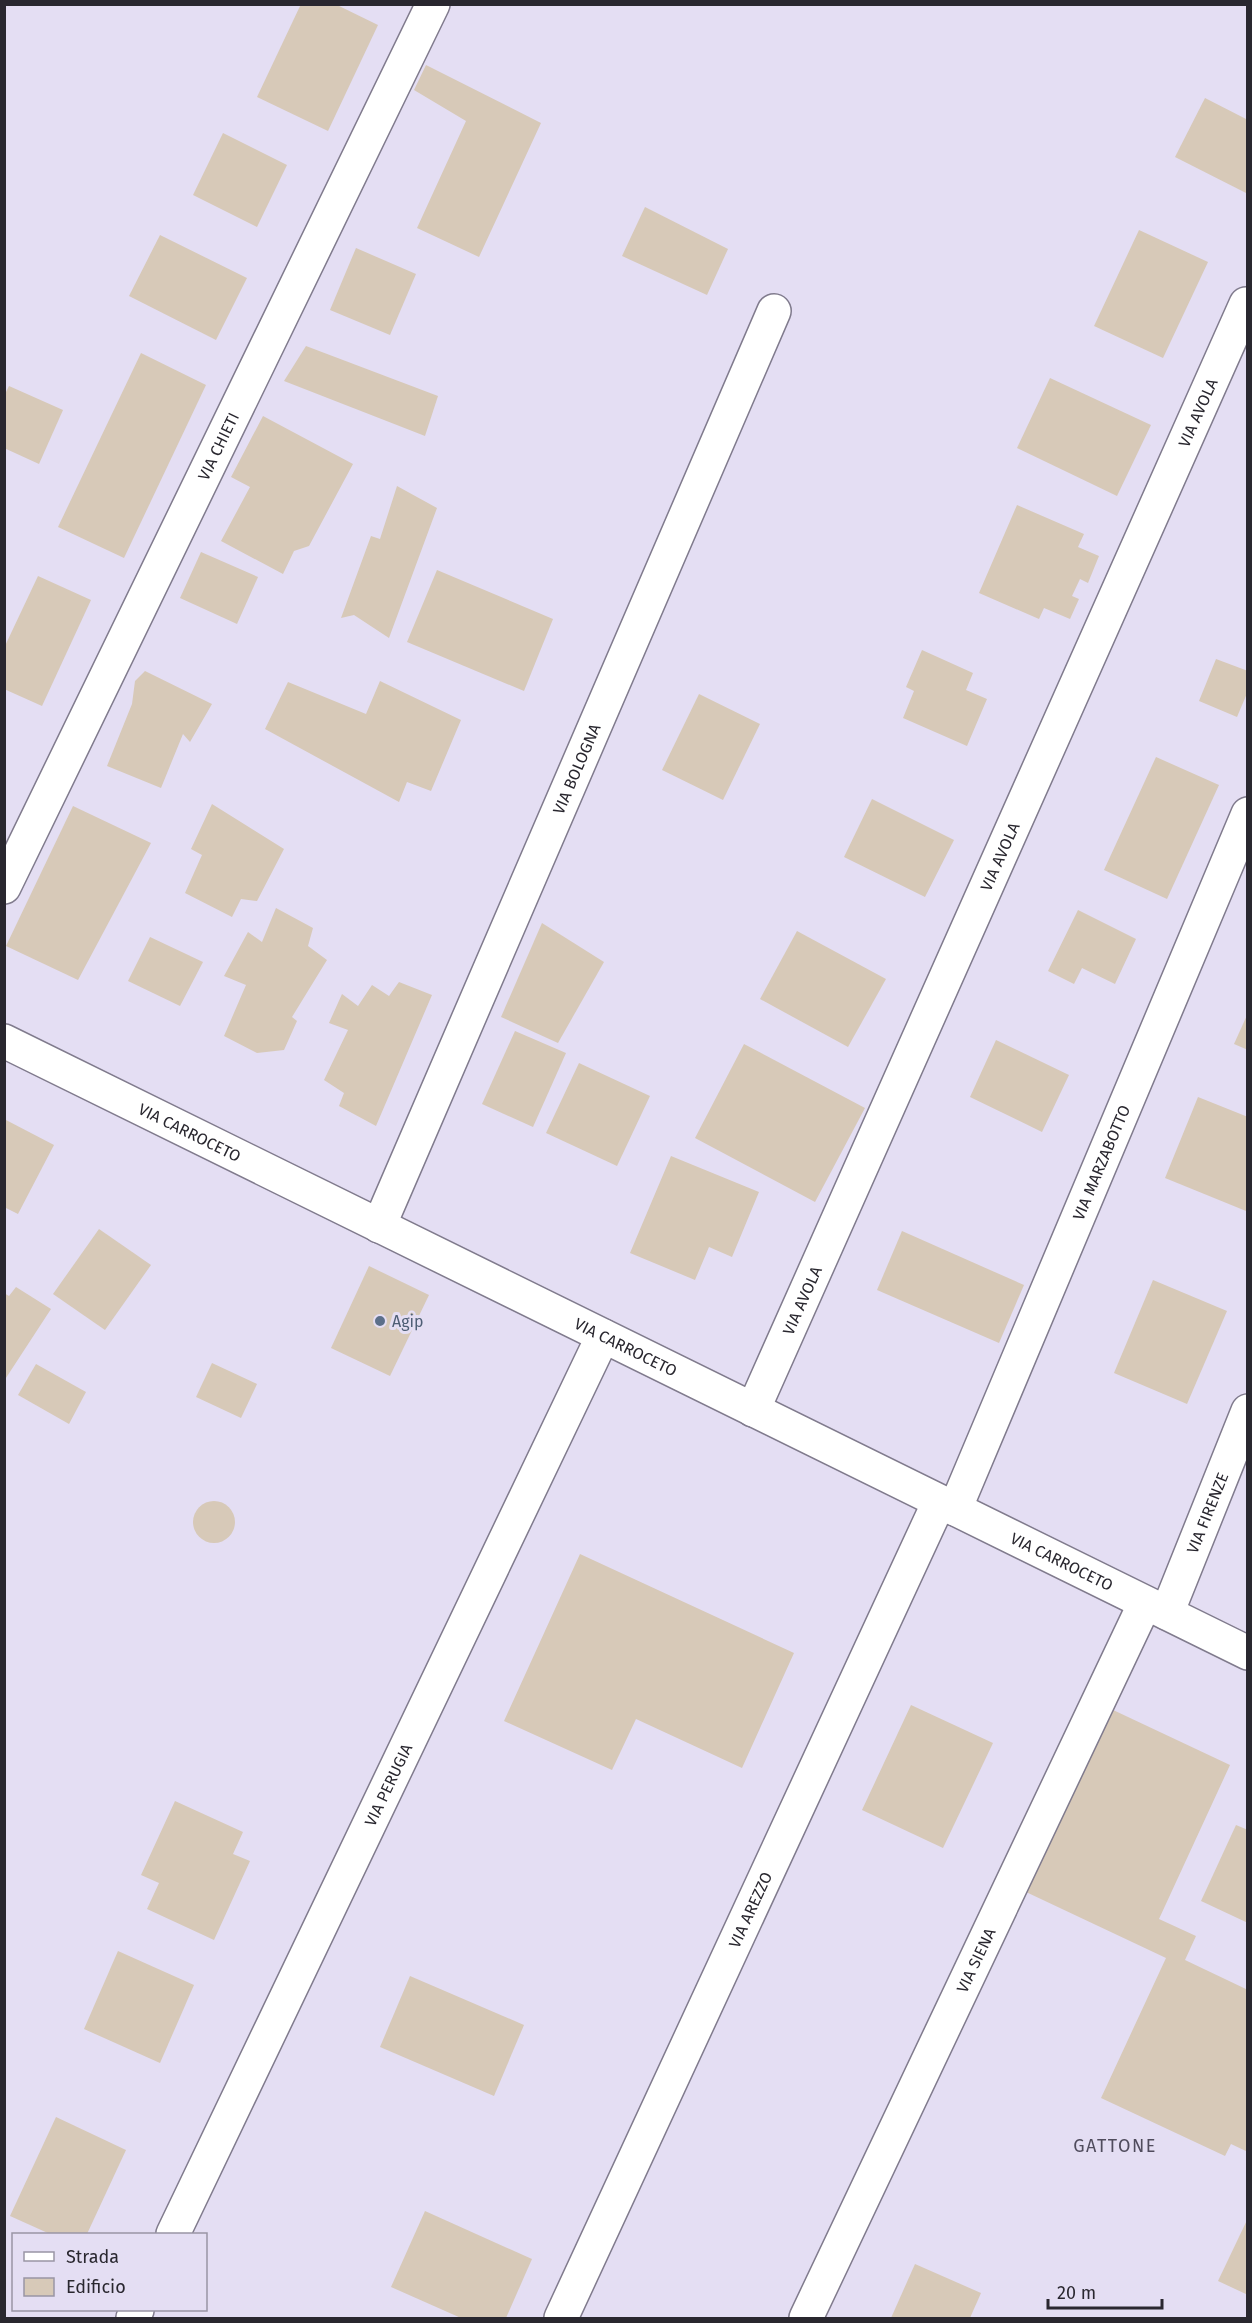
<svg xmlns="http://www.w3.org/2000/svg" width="1252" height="2323" font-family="'Fira Sans',sans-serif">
  <rect width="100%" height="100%" fill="#e4def3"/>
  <g fill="#d7c9b8">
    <polygon points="301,4 335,4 378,25 328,131 257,97"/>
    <polygon points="426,65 541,123 479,257 417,228 466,121 414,90"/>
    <polygon points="1205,98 1248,120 1248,194 1175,157"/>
    <polygon points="223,133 287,165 257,227 193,195"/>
    <polygon points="645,207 728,249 707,295 622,256"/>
    <polygon points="1139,230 1208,262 1163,358 1094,326"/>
    <polygon points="160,235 247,278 216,340 129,296"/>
    <polygon points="356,248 416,274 390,335 330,310"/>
    <polygon points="306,346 438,396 425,436 284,381"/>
    <polygon points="141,353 206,385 124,558 58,527"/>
    <polygon points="1050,378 1151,425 1117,496 1017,448"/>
    <polygon points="9,386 63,410 39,464 4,448 4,396"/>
    <polygon points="263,416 353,464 309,546 294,551 283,574 221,541 250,487 231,477"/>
    <polygon points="397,486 437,508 389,638 354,615 341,618 371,536 380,539"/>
    <polygon points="1017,505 1084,534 1078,547 1099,556 1088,583 1080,579 1072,596 1079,599 1070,619 1044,608 1039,619 979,593"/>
    <polygon points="201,552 258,577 237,624 180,598"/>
    <polygon points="437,570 553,619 524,691 407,642"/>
    <polygon points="38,576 91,600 42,706 4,689 4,648"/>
    <polygon points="922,650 973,673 966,690 987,699 967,746 903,718 914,691 906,687"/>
    <polygon points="1216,659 1248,671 1248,691 1237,717 1199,701"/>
    <polygon points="145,671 212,704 190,742 183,734 161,788 107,766 132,704 135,681"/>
    <polygon points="380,681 461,720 431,791 407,782 399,802 265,729 288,682 366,714"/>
    <polygon points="699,694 760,724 723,800 662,770"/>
    <polygon points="1156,757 1219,785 1167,899 1104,870"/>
    <polygon points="872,799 954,840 925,897 844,857"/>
    <polygon points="212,804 284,849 257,901 241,899 232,917 185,893 202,855 191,849"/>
    <polygon points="73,806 151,843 78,980 6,946"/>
    <polygon points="276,908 313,928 308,946 327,960 292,1017 297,1021 284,1050 257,1053 224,1036 246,985 224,976 248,932 262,942"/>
    <polygon points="1078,910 1136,939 1115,984 1082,968 1074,984 1048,971"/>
    <polygon points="542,923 604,962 558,1043 501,1017"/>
    <polygon points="797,931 886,979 848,1047 760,999"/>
    <polygon points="150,937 203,962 180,1006 128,981"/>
    <polygon points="399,982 432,995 376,1126 339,1106 344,1093 324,1080 348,1030 329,1023 342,994 358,1006 372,985 389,996"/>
    <polygon points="1248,1013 1248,1050 1234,1044"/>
    <polygon points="515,1031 566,1053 533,1127 482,1104"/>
    <polygon points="996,1040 1069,1075 1042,1132 970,1097"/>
    <polygon points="744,1044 865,1108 815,1202 695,1138"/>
    <polygon points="579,1063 650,1096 617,1166 546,1133"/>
    <polygon points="1198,1097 1248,1117 1246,1211 1165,1178"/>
    <polygon points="6,1120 54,1145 18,1214 4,1207 4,1124"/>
    <polygon points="671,1156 759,1192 732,1257 709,1247 695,1280 630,1253"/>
    <polygon points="99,1229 151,1265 105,1330 53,1294"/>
    <polygon points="902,1231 1024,1285 999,1343 877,1290"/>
    <polygon points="369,1266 429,1295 390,1376 331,1348"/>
    <polygon points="1153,1280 1227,1311 1187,1404 1114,1373"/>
    <polygon points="16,1287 51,1309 4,1381 4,1293 9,1296"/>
    <polygon points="212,1363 257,1384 241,1418 196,1397"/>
    <polygon points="36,1364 86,1392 69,1424 18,1395"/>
    <circle cx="214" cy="1522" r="21"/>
    <polygon points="580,1554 794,1653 742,1768 636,1719 612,1770 504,1721"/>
    <polygon points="911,1705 993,1743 943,1848 862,1810"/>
    <polygon points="1111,1709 1230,1765 1159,1919 1196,1936 1185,1960 1248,1990 1248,2152 1231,2144 1225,2156 1101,2098 1166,1958 1026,1892"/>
    <polygon points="175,1801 243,1832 233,1854 250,1861 214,1940 147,1909 159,1883 141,1875"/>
    <polygon points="1236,1825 1248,1830 1248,1923 1201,1901"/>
    <polygon points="118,1951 194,1985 160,2063 84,2029"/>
    <polygon points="410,1976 524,2025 494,2096 380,2047"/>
    <polygon points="56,2117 126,2150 87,2234 50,2234 10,2216"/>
    <polygon points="425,2211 532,2259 506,2318 461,2318 391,2287"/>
    <polygon points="1248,2218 1248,2295 1218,2281"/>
    <polygon points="915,2264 981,2293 970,2318 891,2318"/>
  </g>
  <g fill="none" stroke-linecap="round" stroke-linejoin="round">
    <defs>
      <g id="street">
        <path id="s1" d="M 4,887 L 433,4"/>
        <path id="s2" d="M 379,1226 L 774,311"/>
        <path id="s3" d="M 753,1410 L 1246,304"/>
        <path id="s4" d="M 955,1509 L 1248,814"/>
        <path id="s5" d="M 1167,1613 L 1248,1411"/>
        <path id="s6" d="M 173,2234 L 603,1336"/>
        <polyline points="133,2318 137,2310"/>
        <path id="s7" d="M 561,2318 L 939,1502"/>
        <path id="s8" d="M 806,2318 L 1145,1603"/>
      </g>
      <g id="secondary">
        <path id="s9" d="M 4,1041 L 1248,1653"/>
      </g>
    </defs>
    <use href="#street" stroke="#807b8d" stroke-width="36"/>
    <use href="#secondary" stroke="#807b8d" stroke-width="36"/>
    <use href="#street" stroke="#fff" stroke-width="33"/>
    <use href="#secondary" stroke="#fff" stroke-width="33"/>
  </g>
  <circle fill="#5c6f8a" stroke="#e4def3" stroke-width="2" cx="380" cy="1321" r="6"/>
  <g text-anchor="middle" stroke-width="6" stroke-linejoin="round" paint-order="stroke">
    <g font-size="16" fill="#29272f" stroke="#e4def3">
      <text dy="6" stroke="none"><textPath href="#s3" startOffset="1092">VIA AVOLA</textPath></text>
      <text dy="6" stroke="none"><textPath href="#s1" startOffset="490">VIA CHIETI</textPath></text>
      <text dy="6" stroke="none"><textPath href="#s2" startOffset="498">VIA BOLOGNA</textPath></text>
      <text dy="6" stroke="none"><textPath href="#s3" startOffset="606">VIA AVOLA</textPath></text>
      <text dy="6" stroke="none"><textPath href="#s9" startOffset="207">VIA CARROCETO</textPath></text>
      <text dy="6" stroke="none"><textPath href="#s4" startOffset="376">VIA MARZABOTTO</textPath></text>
      <text dy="6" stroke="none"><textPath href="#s3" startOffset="120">VIA AVOLA</textPath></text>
      <text dy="6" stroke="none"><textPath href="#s9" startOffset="693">VIA CARROCETO</textPath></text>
      <text dy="6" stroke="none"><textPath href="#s5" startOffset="108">VIA FIRENZE</textPath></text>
      <text dy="6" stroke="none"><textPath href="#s9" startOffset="1179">VIA CARROCETO</textPath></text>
      <text dy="6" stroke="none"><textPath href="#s6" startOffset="498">VIA PERUGIA</textPath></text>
      <text dy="6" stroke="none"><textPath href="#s7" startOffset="450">VIA AREZZO</textPath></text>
      <text dy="6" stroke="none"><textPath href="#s8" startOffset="396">VIA SIENA</textPath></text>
    </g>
    <g font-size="16" fill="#4e5e75" stroke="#e4def3" text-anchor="start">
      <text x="392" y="1327">Agip</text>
    </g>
    <g font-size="18" letter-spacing="1.5" fill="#504c5d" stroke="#e4def3">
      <text x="1115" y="2152">GATTONE</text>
    </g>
  </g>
  <rect width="1252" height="2323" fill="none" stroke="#29272f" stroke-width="12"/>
  <rect x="12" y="2233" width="195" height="78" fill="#e4def3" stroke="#9995a5" stroke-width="1.5"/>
  <rect x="24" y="2252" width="30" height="9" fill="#ffffff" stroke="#9995a5" stroke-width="1.5"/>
  <text x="66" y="2263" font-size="18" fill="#29272f">Strada</text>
  <rect x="24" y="2278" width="30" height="18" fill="#d7c9b8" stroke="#9995a5" stroke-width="1.5"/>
  <text x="66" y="2293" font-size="18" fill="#29272f">Edificio</text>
  <path d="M1048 2299v9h114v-9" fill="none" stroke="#29272f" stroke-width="3"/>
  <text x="1057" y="2299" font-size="18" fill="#29272f" stroke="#e4def3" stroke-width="4.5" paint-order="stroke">20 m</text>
</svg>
